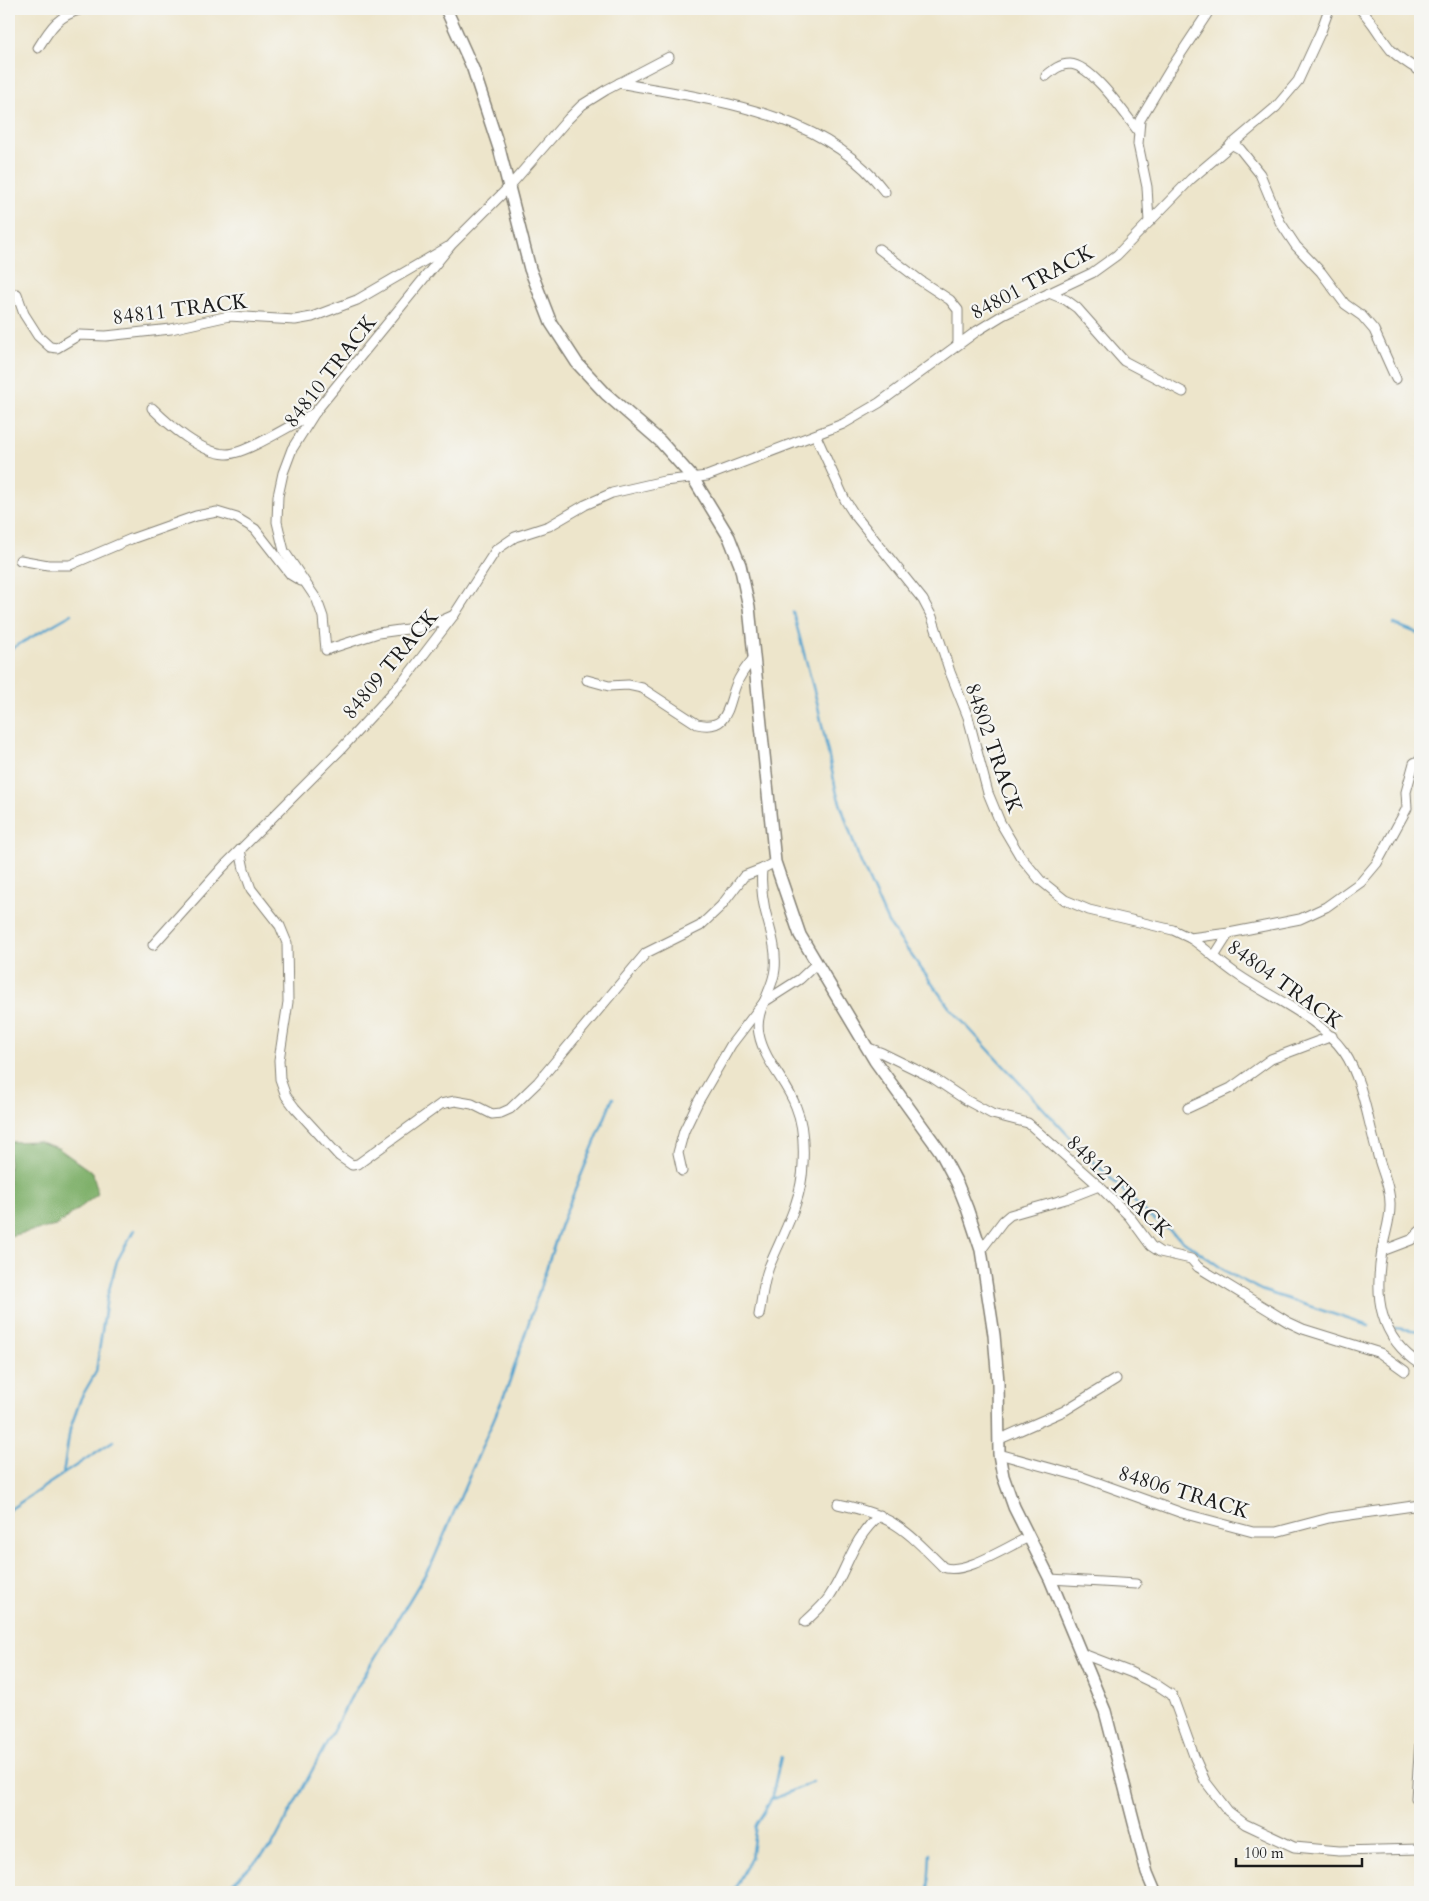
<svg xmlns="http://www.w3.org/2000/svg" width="1429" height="1901" font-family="Cardo,serif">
  <rect width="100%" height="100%" fill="#f6f6f2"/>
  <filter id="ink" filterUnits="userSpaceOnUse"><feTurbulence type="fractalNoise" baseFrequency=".02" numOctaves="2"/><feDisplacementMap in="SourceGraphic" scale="10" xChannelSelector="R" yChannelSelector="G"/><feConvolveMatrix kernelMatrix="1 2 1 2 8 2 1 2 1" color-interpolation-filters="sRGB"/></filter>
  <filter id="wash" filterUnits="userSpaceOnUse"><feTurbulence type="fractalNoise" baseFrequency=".0096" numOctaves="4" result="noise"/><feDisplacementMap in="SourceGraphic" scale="20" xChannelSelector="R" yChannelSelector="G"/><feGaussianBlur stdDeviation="1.12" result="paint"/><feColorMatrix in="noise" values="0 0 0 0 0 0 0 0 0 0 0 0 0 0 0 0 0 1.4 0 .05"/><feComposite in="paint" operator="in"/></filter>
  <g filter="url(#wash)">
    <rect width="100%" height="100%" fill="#ede5cb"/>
    <polygon fill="#7fb06b" stroke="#4e6644" points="37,1141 58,1148 93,1173 98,1194 56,1226 9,1236 9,1142"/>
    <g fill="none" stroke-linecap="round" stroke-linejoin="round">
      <g stroke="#54a3ce" stroke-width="2.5">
        <polyline points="793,612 817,702 837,794 859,858 888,923 949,1007 1081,1149 1149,1216 1227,1272 1261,1290 1369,1326"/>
        <polyline points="1394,624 1420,634"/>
        <polyline points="9,650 72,614"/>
        <polyline points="1395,1328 1420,1331"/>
        <polyline points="63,1474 70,1429 81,1398 96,1372 107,1297 117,1261 134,1230"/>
        <polyline points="9,1510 113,1441"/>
        <polyline points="771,1800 781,1757"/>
        <polyline points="223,1892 272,1846 350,1699 433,1561 508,1386 561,1224 613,1098"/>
        <polyline points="733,1892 751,1858 756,1825 771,1800 813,1782"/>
        <polyline points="928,1892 930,1853"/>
      </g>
    </g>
  </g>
  <g filter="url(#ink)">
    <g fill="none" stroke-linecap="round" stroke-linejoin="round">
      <defs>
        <g id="minor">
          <path d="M 1360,9 C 1373,21 1380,37 1391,50 C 1400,59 1410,65 1420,71"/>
          <path d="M 38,48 C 51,27 58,16 82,9"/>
          <path d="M 1046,76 C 1053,70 1060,64 1070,64 C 1092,65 1125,114 1138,131"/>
          <path d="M 619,83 C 712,100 824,111 885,192"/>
          <polyline points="1231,144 1240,149 1260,174 1280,222 1296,246 1321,272 1345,304 1362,316 1374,330 1396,379"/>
          <polyline points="1149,222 1147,187 1138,144 1140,120 1170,70 1207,14"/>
          <polyline points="879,249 921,281 950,300 958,310 958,344"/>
          <polyline points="1049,293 1066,300 1077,308 1124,361 1183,392"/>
          <polyline points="17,294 24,314 38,336 50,347 57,348 79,335 106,336 171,329 229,316 295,320 312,317 357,300 448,247"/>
          <path d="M 152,408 C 169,425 201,453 226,454 C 245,455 297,421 316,412"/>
          <polyline points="816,436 845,500 854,514 923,600 932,617 950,672 968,717 988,793 1000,822 1020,856 1040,880 1065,900 1089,910 1173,930 1190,938 1229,933 1300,919 1326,907 1361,882 1377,863 1407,808 1406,792 1414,763 1420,760"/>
          <polyline points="20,560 48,565 70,565 131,539 196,516 217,512 237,518 255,529 291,575 301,581"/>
          <polyline points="454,615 429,626 378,633 326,650 323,617 317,600 284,551 277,522 278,496 283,473 292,449 316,411 452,244 508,188 568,119 582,105 606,90 669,57"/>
          <path d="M 587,680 L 609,686 L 628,685 L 642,688 L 697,724 C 729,731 727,707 736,685 C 740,675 746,667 753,659"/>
          <polyline points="240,850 244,869 251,889 280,926 287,943 288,1002 279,1060 280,1079 286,1096 295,1108 339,1156 352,1165 358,1164 441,1104 455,1101 472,1104 492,1114 501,1113 510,1109 538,1082 646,953 700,926 721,906 744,876 762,869"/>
          <path d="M 1190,938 C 1207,949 1221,964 1238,975 C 1273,999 1319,1017 1344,1052 C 1362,1078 1368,1121 1377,1152 C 1381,1170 1391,1187 1390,1207 C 1390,1222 1384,1236 1382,1251 C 1374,1297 1379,1337 1420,1364"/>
          <polyline points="153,945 223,867 342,748 405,679 454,615 496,550 515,537 549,526 585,505 612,493 664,481 707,476 843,424 879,403 977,331 1003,315 1092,273 1117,255 1191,179 1276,107 1298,81 1321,31 1329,9"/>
          <polyline points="1215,955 1229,933"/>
          <polyline points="866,1047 882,1053 933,1078 966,1100 992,1114 1028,1123 1099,1186 1129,1216 1151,1246 1160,1252 1191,1259 1198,1267 1288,1322 1303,1329 1380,1353 1405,1371"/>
          <polyline points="1188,1108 1231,1088 1271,1059 1332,1036"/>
          <polyline points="682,1171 678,1153 684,1131 698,1102 731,1045 764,1002 800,979 817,963"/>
          <polyline points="981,1250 1003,1221 1010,1215 1066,1199 1099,1186"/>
          <polyline points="1382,1251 1411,1240 1420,1231"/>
          <path d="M 759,1315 C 762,1299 763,1282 769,1267 C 783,1233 802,1202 803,1164 C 804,1146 803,1124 796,1107 C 787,1082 764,1061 759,1034 C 754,1010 773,992 775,969 C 777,948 770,930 765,910 C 762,897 761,882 762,869 L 775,862"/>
          <polyline points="1000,1439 1064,1411 1116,1379"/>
          <polyline points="999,1454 1082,1477 1182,1513 1253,1532 1276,1532 1329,1518 1420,1505"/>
          <path d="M 838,1504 C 892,1515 905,1529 943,1567 C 963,1576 1008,1546 1029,1537"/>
          <polyline points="1050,1579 1136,1584"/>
          <path d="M 805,1622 C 813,1614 823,1606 829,1597 C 849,1567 851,1540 880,1515"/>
          <polyline points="1083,1654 1130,1672 1157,1685 1172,1695 1194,1756 1205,1781 1228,1811 1245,1824 1294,1847 1339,1851 1420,1849"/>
          <polyline points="1416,1798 1420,1741"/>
        </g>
        <polyline id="tertiary" points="446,9 473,69 499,148 530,269 551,323 577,363 606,394 660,441 693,478 729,537 740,565 749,607 775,862 800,935 875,1061 940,1151 957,1183 967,1208 981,1250 994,1335 998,1382 999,1454 1003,1476 1014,1507 1050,1579 1105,1711 1147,1873 1155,1892"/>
      </defs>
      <use href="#minor" stroke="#848074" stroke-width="11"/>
      <use href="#tertiary" stroke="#848074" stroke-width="14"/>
      <use href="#minor" stroke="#fff" stroke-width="9"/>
      <use href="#tertiary" stroke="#fff" stroke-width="11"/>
    </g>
  </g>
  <g text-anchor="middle" stroke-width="4.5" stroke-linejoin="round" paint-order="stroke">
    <g font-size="21" fill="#1c1c1c" stroke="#f6f6f2">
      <text transform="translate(1032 282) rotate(-28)" y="7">84801 TRACK</text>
      <text transform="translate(180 309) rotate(-7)" y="7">84811 TRACK</text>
      <text transform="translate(330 371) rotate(-52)" y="7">84810 TRACK</text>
      <text transform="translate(390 664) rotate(-50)" y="7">84809 TRACK</text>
      <text transform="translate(994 748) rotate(71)" y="7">84802 TRACK</text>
      <text transform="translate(1285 984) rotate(36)" y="7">84804 TRACK</text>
      <text transform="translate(1119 1186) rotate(44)" y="7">84812 TRACK</text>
      <text transform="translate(1184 1492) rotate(17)" y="7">84806 TRACK</text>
    </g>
  </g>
  <rect width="1429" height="1901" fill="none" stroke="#f6f6f2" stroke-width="30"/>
  <path d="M1236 1858v8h126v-8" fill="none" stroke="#1c1c1c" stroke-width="2.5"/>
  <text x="1244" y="1858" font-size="15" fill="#1c1c1c" stroke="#f6f6f2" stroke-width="4" paint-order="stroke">100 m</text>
</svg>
